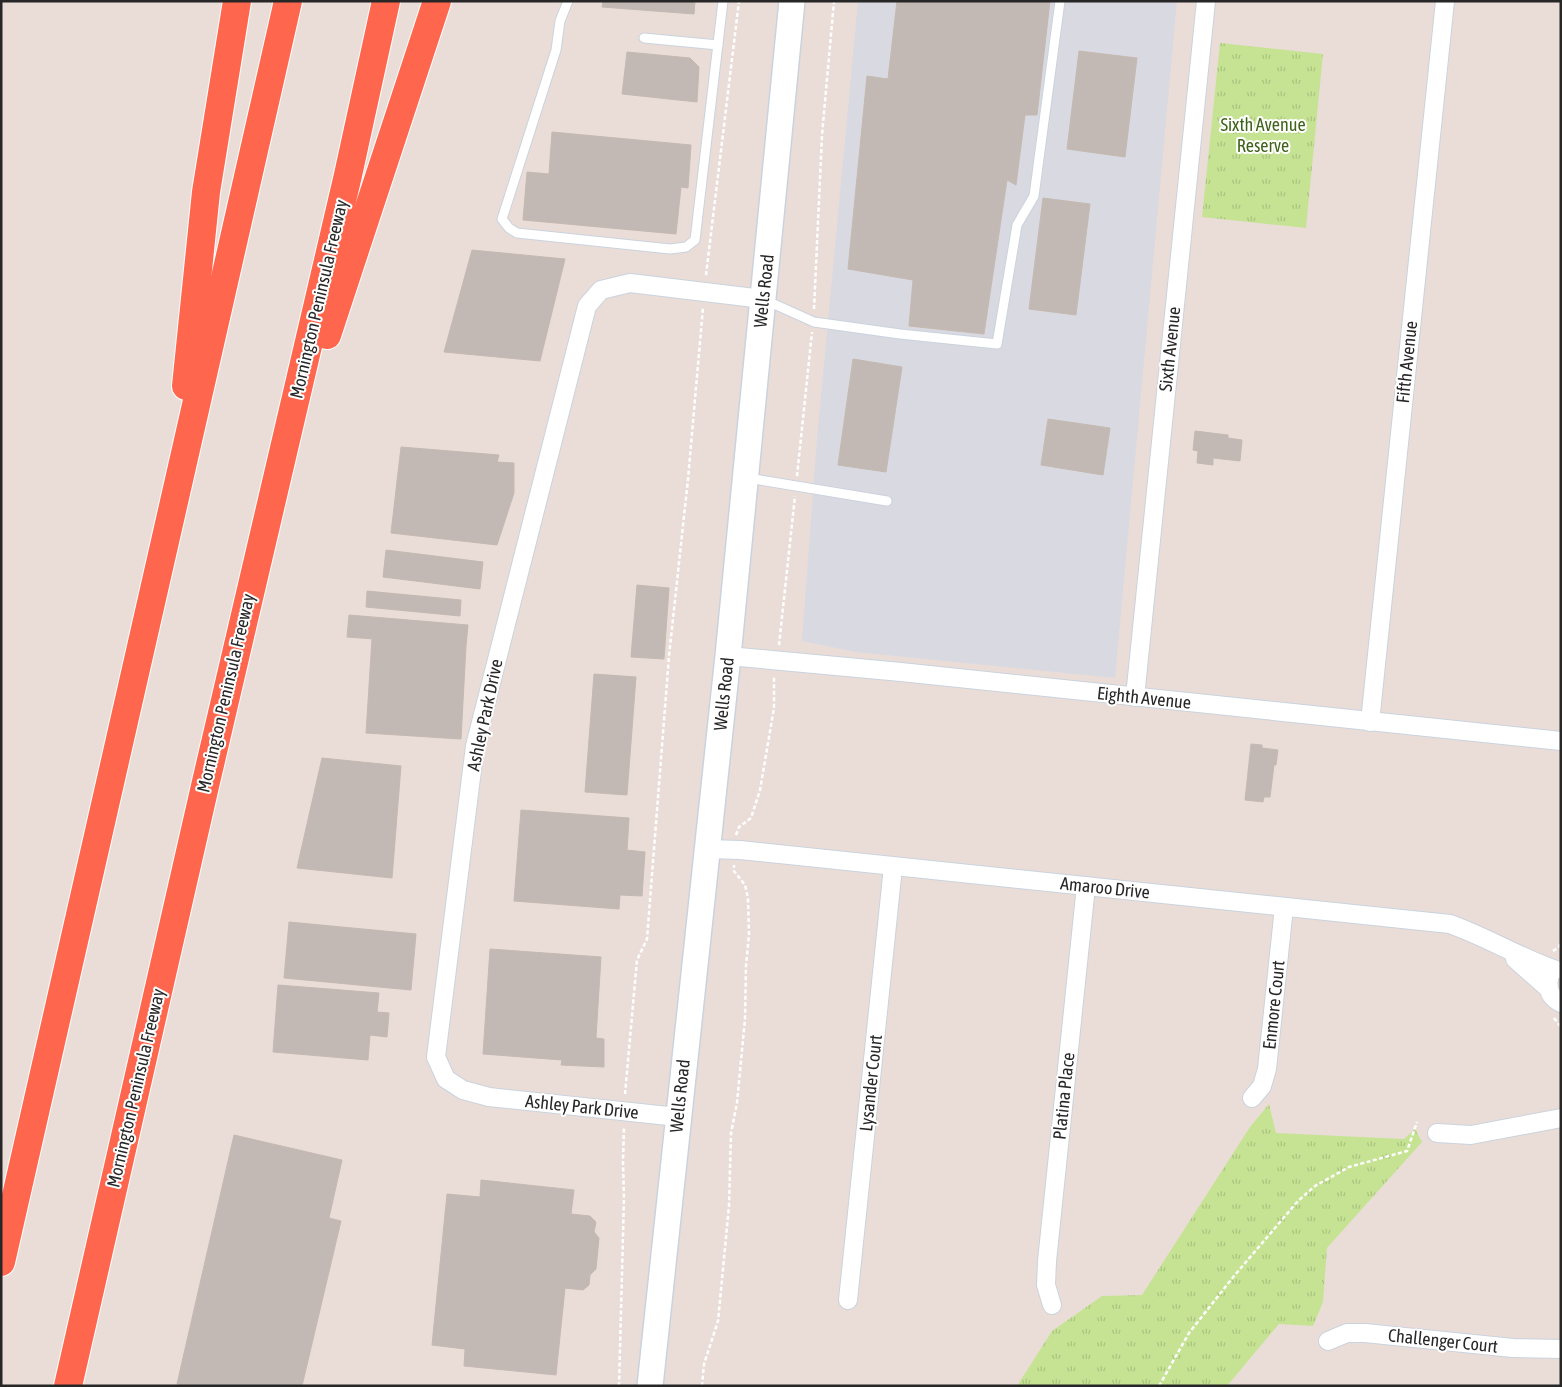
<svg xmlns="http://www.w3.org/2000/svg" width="1562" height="1387" font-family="'Asap Condensed',sans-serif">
  <defs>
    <pattern id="park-tufts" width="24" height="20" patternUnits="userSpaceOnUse" patternTransform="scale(1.25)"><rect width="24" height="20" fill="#c6e393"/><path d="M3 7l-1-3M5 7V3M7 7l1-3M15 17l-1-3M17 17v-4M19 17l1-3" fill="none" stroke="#aac37f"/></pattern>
  </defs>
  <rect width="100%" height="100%" fill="#eaddd8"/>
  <polygon fill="#d9d9e2" points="858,1 1177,1 1115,678 856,652 802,641 817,439"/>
  <g fill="url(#park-tufts)">
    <polygon points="1220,43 1323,54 1306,228 1202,217"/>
    <polygon points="1269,1104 1276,1133 1404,1139 1415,1129 1422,1142 1327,1248 1323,1302 1313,1326 1279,1324 1227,1386 1017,1386 1052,1331 1102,1296 1142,1295 1250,1127"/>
  </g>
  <g fill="#c2b9b4" stroke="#c5b9b2">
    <polygon points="603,1 695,1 694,14 602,7"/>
    <polygon points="897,1 1050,1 1037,115 1025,115 1016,185 1007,180 984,334 909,326 913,280 848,269 867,76 888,79"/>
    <polygon points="1079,51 1137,58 1125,157 1067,149"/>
    <polygon points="627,52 690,58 699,67 697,102 622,94"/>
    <polygon points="552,132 691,145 688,188 681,187 676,234 523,220 527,172 549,174"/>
    <polygon points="1043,198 1090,204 1076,315 1029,309"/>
    <polygon points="472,250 565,259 540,361 444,352"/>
    <polygon points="853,359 902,367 886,472 838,465"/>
    <polygon points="1048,419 1110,428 1103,475 1041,465"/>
    <polygon points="1195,431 1228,435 1228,438 1242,440 1240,461 1213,458 1213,465 1197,463 1198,451 1193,450"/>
    <polygon points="401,447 499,455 497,462 514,463 514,493 497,545 391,533"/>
    <polygon points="386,550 483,562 480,589 383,577"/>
    <polygon points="637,585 669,588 664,659 631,657"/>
    <polygon points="367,591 461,600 460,616 366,607"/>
    <polygon points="349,615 468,625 466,646 347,637"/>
    <polygon points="372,639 466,646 461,739 366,733"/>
    <polygon points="594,674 636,677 627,795 585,792"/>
    <polygon points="1251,744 1262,745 1262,748 1278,750 1276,765 1274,765 1270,797 1264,797 1263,802 1245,800"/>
    <polygon points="322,758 401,766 392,878 297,868"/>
    <polygon points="521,810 629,818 627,850 645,852 642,896 620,895 619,909 514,901"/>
    <polygon points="289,922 416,934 411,990 284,978"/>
    <polygon points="490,949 601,957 596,1038 604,1039 604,1067 561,1065 562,1060 483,1054"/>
    <polygon points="278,985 379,993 377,1012 389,1013 387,1037 370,1035 368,1060 273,1052"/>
    <polygon points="234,1135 342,1160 329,1218 341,1221 302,1386 194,1386 177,1384"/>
    <polygon points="481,1180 574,1190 571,1214 590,1216 596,1222 594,1232 599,1238 596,1269 590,1275 589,1285 583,1290 565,1288 556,1375 464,1366 465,1349 432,1345 447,1194 480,1197"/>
  </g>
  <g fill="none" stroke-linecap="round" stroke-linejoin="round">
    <defs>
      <g id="lane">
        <polyline points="568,1 560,21 556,50 502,219 509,228 517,233 670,249 686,247 695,240 723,1"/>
        <polyline points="644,38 718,45"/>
        <polyline points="765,300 814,322 900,334 997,344 1017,225 1034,196 1060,1"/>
        <polyline points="748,478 887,501"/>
      </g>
      <g id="street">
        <polyline points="728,656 901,672 1561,741"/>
        <polyline points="1135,697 1206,1"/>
        <polyline points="1370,722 1445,1"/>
        <path d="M 708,849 L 740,850 L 1450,924 C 1486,937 1519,957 1556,970"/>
        <polyline points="1515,959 1549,989"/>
        <path d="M 1549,979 C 1547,990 1551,998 1561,1003"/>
        <polyline points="1252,1098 1262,1086 1267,1069 1284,907"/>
        <polyline points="678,1117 489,1097 463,1090 446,1079 436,1057 475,746 587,306 601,290 630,283 763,299"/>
        <polyline points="1437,1133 1471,1135 1561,1118"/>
        <polyline points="848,1300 893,867"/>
        <polyline points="1052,1305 1046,1285 1047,1261 1086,886"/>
        <polyline points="1328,1341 1347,1333 1365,1333 1513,1348 1561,1349"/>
      </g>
      <polyline id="secondary" points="650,1386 728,656 792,1"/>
      <g id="highway">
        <polyline points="327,335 437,1"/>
        <polyline points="186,386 206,192 237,1"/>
        <polyline points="1,1262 288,1"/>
        <polyline points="68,1386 205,786 348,175 386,1"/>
      </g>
    </defs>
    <use href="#lane" stroke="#cad3dd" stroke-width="11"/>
    <use href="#street" stroke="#cad3dd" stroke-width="20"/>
    <use href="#secondary" stroke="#cad3dd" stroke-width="28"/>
    <use href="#highway" stroke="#fff" stroke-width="30"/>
    <g stroke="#fff" stroke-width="2.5" stroke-dasharray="4 2.5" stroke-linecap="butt">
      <polyline points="706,275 739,1"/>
      <polyline points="814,309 822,135 834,1"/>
      <polyline points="797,476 812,332"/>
      <polyline points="779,645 795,496"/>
      <polyline points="736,835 739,827 751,818 760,790 774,708 774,677"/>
      <polyline points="1553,951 1559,947 1561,941"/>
      <polyline points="1554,1018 1561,1027"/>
      <polyline points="625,1094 637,960 647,939 669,656 688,479 703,308"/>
      <polyline points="619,1386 624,1198 623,1162 624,1127"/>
      <polyline points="702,1386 704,1364 718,1321 729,1206 731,1133 737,1103 745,1019 746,966 749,934 748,898 745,885 734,871 734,865"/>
      <polyline points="1159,1386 1189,1333 1234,1276 1298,1201 1315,1186 1349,1167 1407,1151 1417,1122"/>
    </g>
    <use href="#lane" stroke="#fff" stroke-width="9"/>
    <use href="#street" stroke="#fff" stroke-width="18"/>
    <use href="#secondary" stroke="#fff" stroke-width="25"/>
    <use href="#highway" stroke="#ff664e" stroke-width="28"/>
  </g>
  <g text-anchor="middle" stroke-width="4" stroke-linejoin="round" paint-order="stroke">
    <g font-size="18" fill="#3e6318" stroke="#fff">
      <text x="1263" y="131">Sixth Avenue<tspan x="1263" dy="21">Reserve</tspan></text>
    </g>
    <g font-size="18" fill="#272727" stroke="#fff">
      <text transform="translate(764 291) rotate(-84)" y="6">Wells Road</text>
      <text transform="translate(319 299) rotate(-77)" y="6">Mornington Peninsula Freeway</text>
      <text transform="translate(1170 349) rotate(-84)" y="6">Sixth Avenue</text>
      <text transform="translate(1407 362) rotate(-84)" y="6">Fifth Avenue</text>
      <text transform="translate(226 693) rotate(-77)" y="6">Mornington Peninsula Freeway</text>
      <text transform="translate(724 694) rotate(-84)" y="6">Wells Road</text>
      <text transform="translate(1144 698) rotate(6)" y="6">Eighth Avenue</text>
      <text transform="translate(485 715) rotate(-78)" y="6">Ashley Park Drive</text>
      <text transform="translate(1105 888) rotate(6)" y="6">Amaroo Drive</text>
      <text transform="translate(1274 1005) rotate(-84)" y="6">Enmore Court</text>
      <text transform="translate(871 1083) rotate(-84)" y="6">Lysander Court</text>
      <text transform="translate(136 1088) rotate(-77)" y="6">Mornington Peninsula Freeway</text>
      <text transform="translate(680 1096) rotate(-84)" y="6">Wells Road</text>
      <text transform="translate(1064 1096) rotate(-84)" y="6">Platina Place</text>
      <text transform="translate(582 1107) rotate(6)" y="6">Ashley Park Drive</text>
      <text transform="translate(1443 1341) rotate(6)" y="6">Challenger Court</text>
    </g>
  </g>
  <rect width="1562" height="1387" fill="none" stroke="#272727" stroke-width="5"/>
</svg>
